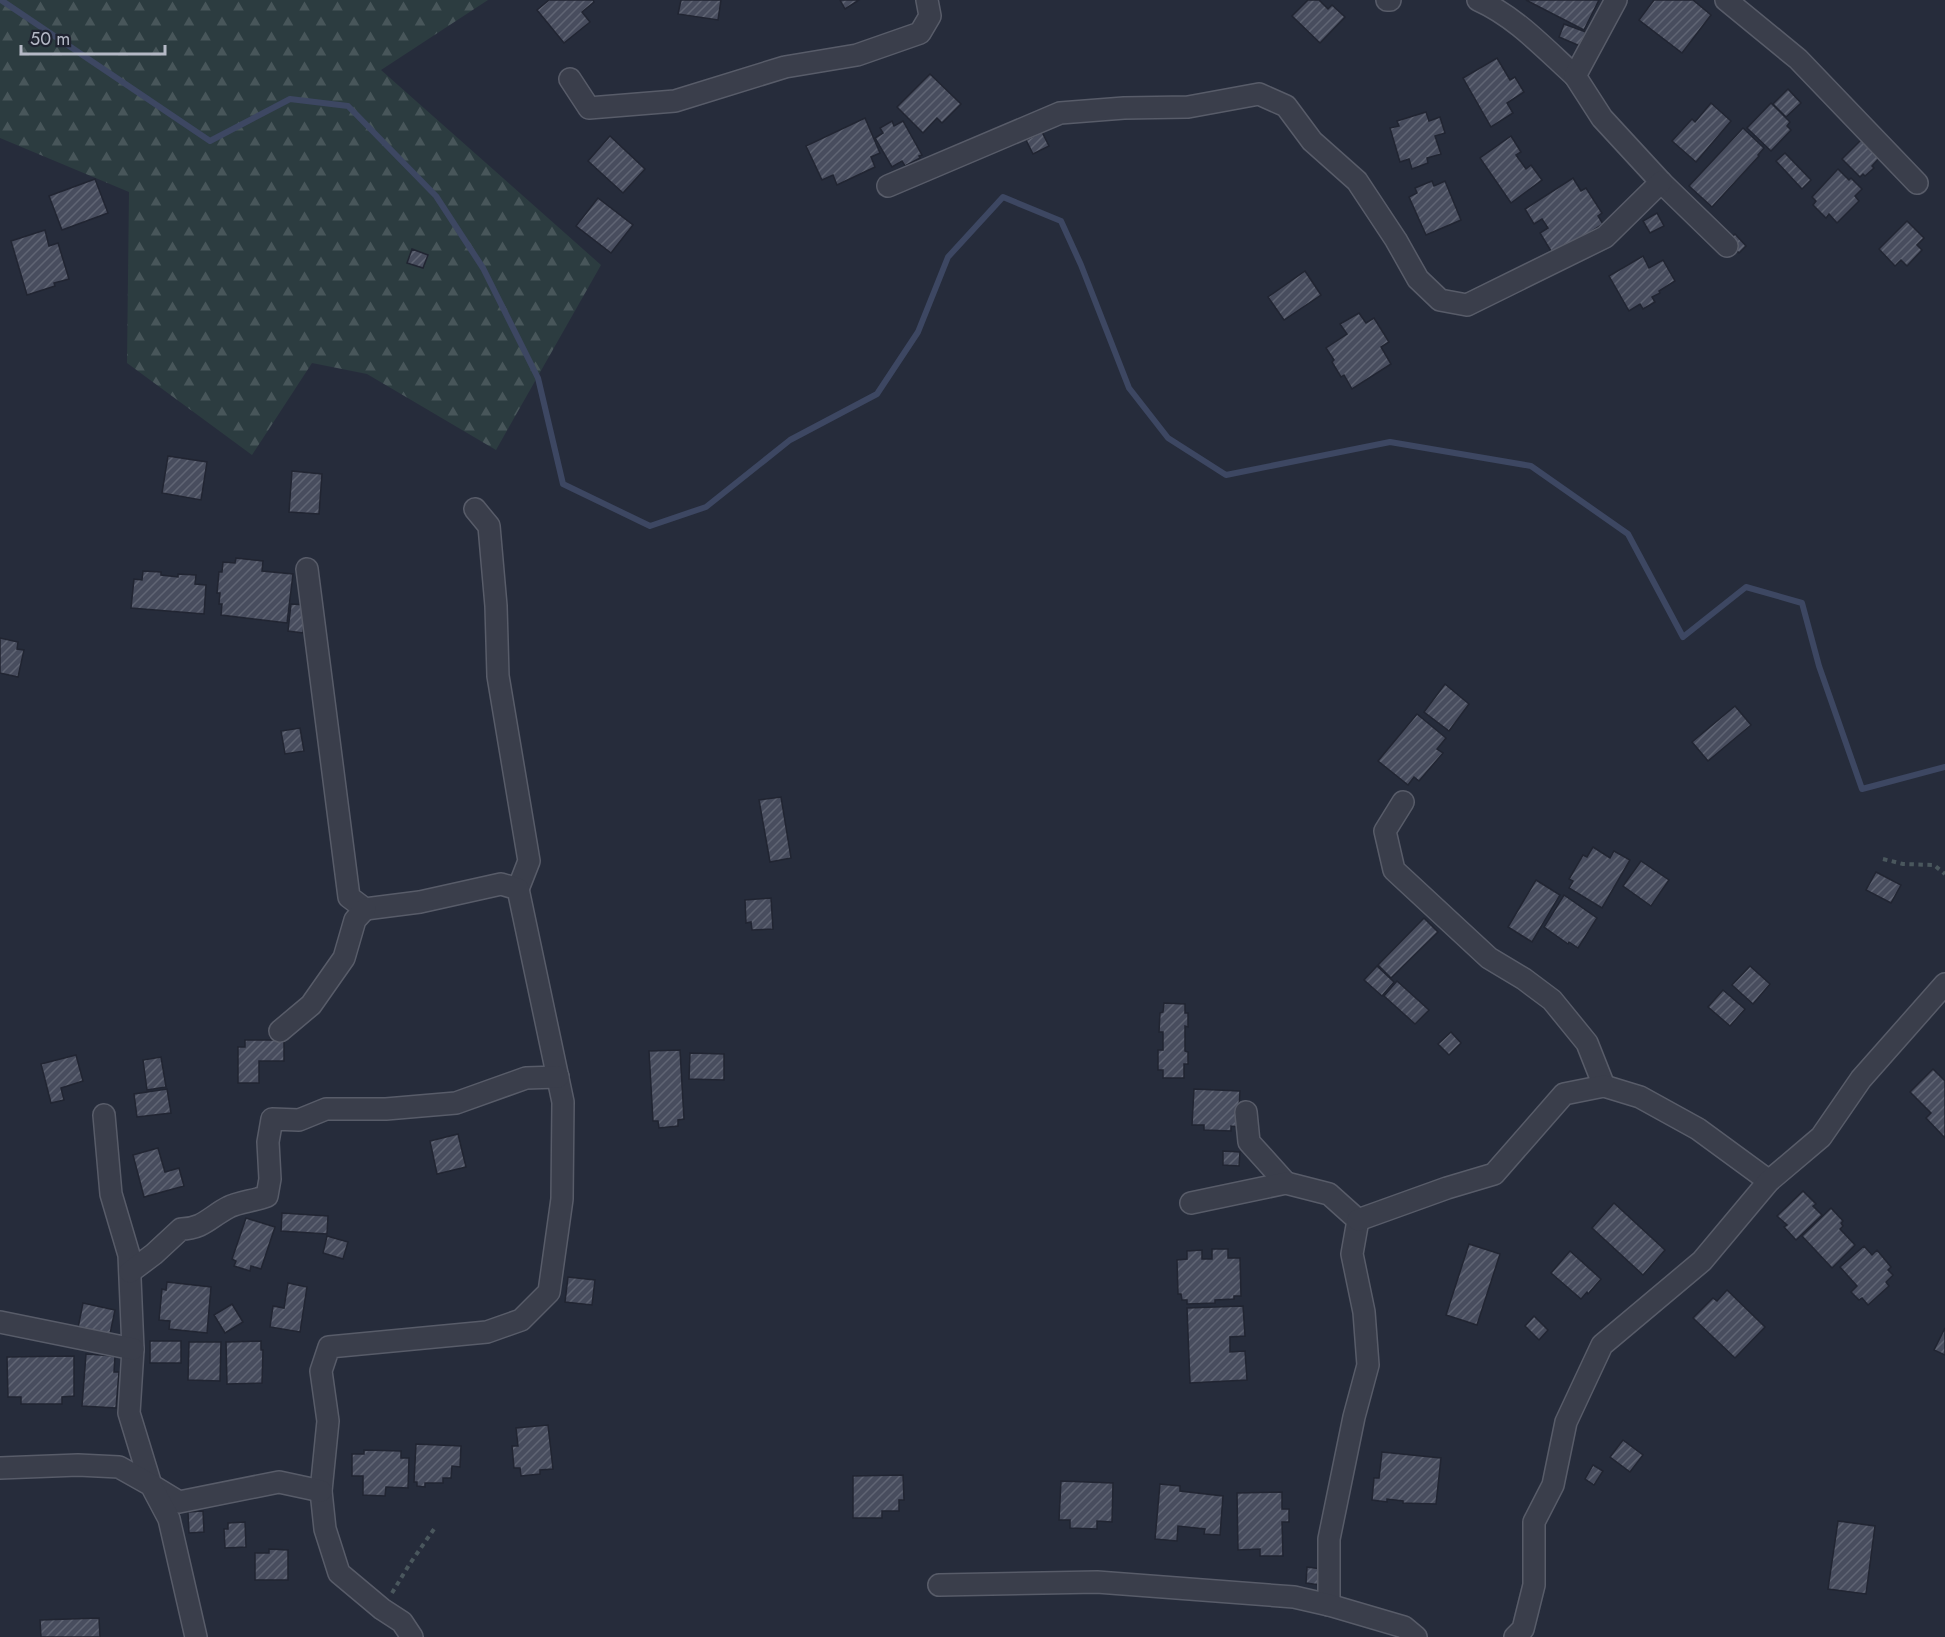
<svg xmlns="http://www.w3.org/2000/svg" width="1945" height="1637" font-family="Jost,sans-serif">
  <defs>
    <pattern id="forest-firs" width="22" height="20" patternUnits="userSpaceOnUse" patternTransform="scale(1.5)"><rect width="22" height="20" fill="#2c3c40"/><path d="M5 1l3.5 6h-7zM16 11l3.5 6h-7z" fill="#48565a"/></pattern>
    <pattern id="building-hatch" width="6" height="6" patternUnits="userSpaceOnUse" patternTransform="scale(1.5)"><rect width="6" height="6" fill="#484d5e"/><path d="M-1 1l2-2M0 6l6-6M5 7l2-2" fill="none" stroke="#606574"/></pattern>
  </defs>
  <rect width="100%" height="100%" fill="#262c3b"/>
  <polygon fill="url(#forest-firs)" points="0,0 488,0 381,70 601,265 496,450 367,374 312,363 252,455 127,363 129,192 0,138"/>
  <g fill="none" stroke-linecap="round" stroke-linejoin="round">
    <polyline stroke="#3d4762" stroke-width="6" points="1,0 210,141 290,99 348,106 436,196 483,268 538,378 563,484 650,526 706,507 790,440 877,394 918,332 948,257 1003,197 1061,221 1081,265 1129,388 1168,438 1226,475 1390,442 1531,466 1628,534 1683,637 1746,587 1802,603 1819,666 1862,789 1945,767"/>
  </g>
  <g fill="url(#building-hatch)" stroke="#212532" stroke-width="1.5">
    <polygon points="549,0 593,0 594,2 582,12 590,22 564,43 537,10"/>
    <polygon points="681,0 721,0 718,20 678,14"/>
    <polygon points="840,0 859,0 845,9"/>
    <polygon points="1308,0 1319,0 1328,9 1332,5 1345,17 1320,43 1292,16"/>
    <polygon points="1526,0 1599,0 1584,30"/>
    <polygon points="1654,0 1693,0 1711,15 1682,53 1639,20"/>
    <polygon points="1564,24 1586,32 1580,46 1559,37"/>
    <polygon points="1497,58 1510,80 1515,77 1524,92 1507,103 1513,113 1491,127 1463,78"/>
    <polygon points="930,74 961,104 942,123 937,118 923,133 897,107"/>
    <polygon points="1788,89 1801,103 1786,117 1773,104"/>
    <polygon points="1711,103 1731,121 1696,162 1672,141 1692,119 1695,122"/>
    <polygon points="1771,103 1790,122 1787,126 1791,130 1771,151 1747,128"/>
    <polygon points="1426,112 1429,121 1440,117 1445,133 1435,136 1441,154 1427,158 1428,163 1412,169 1409,159 1400,162 1390,128 1399,126 1397,121"/>
    <polygon points="865,118 880,153 871,157 875,167 837,185 833,175 822,180 806,146"/>
    <polygon points="892,121 894,126 903,121 922,155 919,156 920,158 905,166 902,161 892,167 875,138 883,133 880,128"/>
    <polygon points="1743,128 1764,148 1758,155 1759,156 1712,207 1689,186"/>
    <polygon points="1042,132 1049,146 1033,154 1026,140"/>
    <polygon points="610,136 645,169 623,193 588,161"/>
    <polygon points="1511,136 1521,152 1516,155 1526,169 1531,165 1542,180 1511,203 1480,158"/>
    <polygon points="1863,138 1881,156 1872,166 1874,168 1865,176 1863,174 1860,177 1842,159"/>
    <polygon points="1785,153 1811,180 1802,189 1776,161"/>
    <polygon points="1838,169 1849,180 1851,178 1862,189 1855,196 1859,201 1837,223 1829,214 1826,218 1813,205 1816,201 1812,197"/>
    <polygon points="1573,178 1581,191 1586,188 1602,213 1598,216 1603,224 1554,256 1540,233 1548,228 1542,219 1534,224 1525,209"/>
    <polygon points="95,179 108,213 62,230 49,196"/>
    <polygon points="1432,181 1434,186 1445,181 1461,220 1426,235 1409,197 1417,193 1415,188"/>
    <polygon points="598,198 633,225 611,253 576,226"/>
    <polygon points="1657,213 1664,226 1650,233 1643,221"/>
    <polygon points="1907,221 1924,238 1917,245 1922,250 1907,266 1901,260 1895,266 1879,249"/>
    <polygon points="45,230 49,246 58,243 69,279 54,283 55,286 27,295 11,241"/>
    <polygon points="1735,234 1746,246 1739,253 1728,241"/>
    <polygon points="412,249 428,255 423,268 407,263"/>
    <polygon points="1643,256 1649,268 1663,260 1675,281 1659,291 1660,293 1652,297 1655,302 1643,309 1640,304 1629,311 1609,276"/>
    <polygon points="1305,271 1321,295 1284,320 1268,297"/>
    <polygon points="1359,313 1366,323 1374,318 1389,342 1381,347 1391,364 1352,389 1344,375 1341,377 1332,362 1334,360 1326,348 1347,334 1340,324"/>
    <polygon points="168,456 207,462 201,500 162,493"/>
    <polygon points="292,471 322,474 319,514 289,512"/>
    <polygon points="236,558 263,561 262,571 293,574 287,623 221,615 222,604 219,604 220,593 217,593 219,572 222,572 223,562 235,563"/>
    <polygon points="143,571 161,572 161,575 178,577 178,574 196,575 195,584 206,585 204,614 131,608 134,579 142,580"/>
    <polygon points="291,604 306,605 303,633 288,631"/>
    <polygon points="0,638 18,642 17,649 24,650 18,677 0,673"/>
    <polygon points="1445,684 1469,704 1449,731 1424,712"/>
    <polygon points="1735,706 1751,725 1708,761 1692,742"/>
    <polygon points="1417,714 1446,738 1437,749 1443,753 1419,781 1414,777 1408,785 1378,761"/>
    <polygon points="300,728 304,751 285,754 281,731"/>
    <polygon points="781,797 791,858 770,862 759,800"/>
    <polygon points="1593,847 1610,858 1614,851 1630,860 1602,908 1569,888 1573,881 1569,879 1583,855 1587,857"/>
    <polygon points="1641,861 1669,880 1651,906 1623,886"/>
    <polygon points="1876,872 1901,885 1891,903 1866,890"/>
    <polygon points="1536,880 1560,895 1532,942 1508,927"/>
    <polygon points="1564,895 1597,918 1578,948 1569,942 1568,944 1544,927"/>
    <polygon points="771,898 773,929 752,930 751,922 746,923 745,900"/>
    <polygon points="1424,918 1438,932 1391,978 1378,965"/>
    <polygon points="1377,966 1394,982 1382,996 1364,980"/>
    <polygon points="1750,966 1770,984 1753,1004 1732,985"/>
    <polygon points="1397,981 1429,1010 1415,1024 1384,996"/>
    <polygon points="1723,990 1745,1009 1730,1026 1708,1007"/>
    <polygon points="1164,1003 1185,1004 1185,1013 1188,1013 1188,1027 1185,1026 1185,1051 1188,1052 1188,1064 1184,1064 1184,1078 1163,1078 1163,1070 1158,1070 1158,1050 1163,1050 1163,1032 1159,1032 1160,1013 1163,1012"/>
    <polygon points="1451,1032 1461,1043 1449,1055 1438,1044"/>
    <polygon points="245,1040 284,1040 284,1061 259,1061 259,1083 238,1083 238,1047 245,1047"/>
    <polygon points="680,1050 684,1119 678,1120 678,1126 659,1128 658,1121 653,1121 649,1051"/>
    <polygon points="690,1053 724,1054 724,1080 689,1079"/>
    <polygon points="76,1055 83,1081 61,1088 64,1100 51,1103 41,1064"/>
    <polygon points="161,1057 166,1087 147,1090 143,1060"/>
    <polygon points="1933,1069 1945,1081 1945,1138 1926,1118 1931,1113 1910,1092"/>
    <polygon points="167,1089 171,1113 137,1117 134,1094"/>
    <polygon points="1194,1089 1240,1091 1238,1127 1231,1126 1231,1131 1204,1130 1204,1125 1192,1125"/>
    <polygon points="458,1134 466,1167 437,1174 430,1141"/>
    <polygon points="158,1148 165,1172 179,1168 184,1186 144,1197 133,1155"/>
    <polygon points="1223,1151 1240,1152 1239,1166 1223,1165"/>
    <polygon points="1803,1191 1816,1204 1813,1206 1822,1215 1796,1240 1784,1227 1787,1225 1777,1216"/>
    <polygon points="1614,1203 1665,1250 1643,1275 1592,1228"/>
    <polygon points="1831,1208 1843,1221 1841,1223 1843,1226 1840,1229 1855,1245 1832,1268 1802,1236"/>
    <polygon points="282,1213 328,1216 327,1234 281,1231"/>
    <polygon points="246,1218 275,1227 261,1269 251,1266 250,1271 234,1266 236,1261 232,1259"/>
    <polygon points="327,1236 348,1242 343,1259 323,1253"/>
    <polygon points="1469,1244 1500,1254 1477,1325 1446,1315"/>
    <polygon points="1864,1246 1872,1255 1877,1250 1891,1267 1888,1270 1893,1275 1886,1282 1889,1286 1868,1305 1862,1298 1859,1300 1851,1292 1857,1286 1840,1267"/>
    <polygon points="1212,1249 1228,1249 1228,1258 1240,1258 1241,1296 1234,1296 1234,1299 1215,1300 1215,1303 1187,1304 1187,1300 1182,1300 1181,1294 1178,1294 1177,1260 1187,1259 1187,1251 1202,1250 1202,1259 1212,1259"/>
    <polygon points="1570,1251 1601,1279 1588,1294 1587,1292 1581,1299 1551,1273"/>
    <polygon points="568,1277 595,1280 592,1305 565,1302"/>
    <polygon points="167,1282 211,1287 207,1333 169,1329 170,1321 159,1320 162,1289 166,1290"/>
    <polygon points="288,1283 307,1287 300,1332 270,1327 273,1306 284,1308"/>
    <polygon points="1727,1290 1765,1327 1735,1358 1693,1318 1713,1298 1717,1301"/>
    <polygon points="83,1303 115,1310 110,1334 78,1328"/>
    <polygon points="232,1304 243,1322 225,1333 214,1315"/>
    <polygon points="1243,1306 1245,1336 1230,1337 1230,1352 1245,1351 1247,1380 1190,1383 1187,1308"/>
    <polygon points="1534,1316 1548,1330 1539,1340 1525,1326"/>
    <polygon points="1945,1328 1945,1355 1934,1350"/>
    <rect x="150" y="1341" width="31" height="22"/>
    <polygon points="261,1341 261,1350 263,1350 262,1383 227,1384 226,1342"/>
    <polygon points="189,1342 221,1342 220,1381 188,1380"/>
    <polygon points="86,1354 115,1356 114,1372 119,1372 116,1408 82,1406"/>
    <polygon points="74,1356 74,1396 62,1397 62,1404 21,1404 21,1397 8,1397 7,1357"/>
    <polygon points="548,1425 553,1469 540,1470 540,1474 521,1476 520,1468 514,1468 512,1446 518,1446 516,1428"/>
    <polygon points="1623,1440 1643,1455 1630,1472 1610,1457"/>
    <polygon points="416,1444 461,1446 460,1467 452,1466 451,1478 443,1478 443,1483 425,1483 425,1487 417,1486 417,1482 414,1482"/>
    <polygon points="364,1450 401,1451 401,1458 409,1458 408,1488 386,1487 385,1496 363,1495 363,1476 352,1476 352,1454 364,1454"/>
    <polygon points="1382,1452 1441,1458 1436,1504 1403,1503 1403,1501 1387,1499 1387,1502 1372,1500 1374,1478 1379,1478"/>
    <polygon points="1593,1465 1603,1471 1594,1485 1585,1479"/>
    <polygon points="903,1475 904,1500 899,1500 899,1511 882,1511 882,1518 853,1518 853,1476"/>
    <polygon points="1061,1481 1113,1483 1112,1522 1097,1521 1097,1529 1070,1528 1070,1520 1059,1520"/>
    <polygon points="1160,1484 1180,1486 1180,1491 1223,1496 1220,1535 1204,1534 1205,1529 1178,1526 1177,1541 1155,1539"/>
    <polygon points="1282,1492 1282,1509 1289,1509 1289,1522 1282,1522 1283,1556 1260,1556 1260,1549 1238,1550 1237,1493"/>
    <polygon points="203,1511 204,1532 189,1533 188,1512"/>
    <polygon points="1838,1521 1875,1526 1866,1594 1828,1589"/>
    <polygon points="245,1522 246,1547 225,1548 224,1529 228,1529 228,1523"/>
    <polygon points="269,1549 288,1550 288,1580 255,1580 255,1553 269,1553"/>
    <polygon points="1307,1567 1322,1569 1320,1585 1306,1583"/>
    <polygon points="99,1618 100,1637 41,1637 40,1620"/>
  </g>
  <g fill="none" stroke-linecap="round" stroke-linejoin="round">
    <defs>
      <g id="minor">
        <polyline points="1387,0 1390,0"/>
        <path d="M 1478,0 C 1516,17 1544,48 1575,76"/>
        <polyline points="1616,0 1575,76 1602,118 1661,182 1727,246"/>
        <polyline points="1726,0 1798,59 1917,183"/>
        <polyline points="570,79 589,108 675,101 785,67 857,55 920,33 930,16 927,0"/>
        <polyline points="888,186 1060,113 1124,108 1188,107 1259,94 1286,106 1312,141 1357,181 1396,240 1418,279 1440,300 1467,305 1605,237 1661,182"/>
        <polyline points="475,509 489,526 496,606 498,676 529,861 518,889"/>
        <polyline points="307,569 349,897 365,909 420,902 501,884 518,889 563,1102 562,1199 549,1292 521,1320 487,1332 329,1347 321,1371 328,1421 321,1491 325,1529 339,1573 382,1609 402,1622 412,1637"/>
        <polyline points="1403,802 1385,831 1394,870 1489,958 1524,979 1552,1000 1587,1043 1604,1086"/>
        <polyline points="280,1031 311,1005 344,958 355,920 365,909"/>
        <polyline points="1246,1112 1249,1142 1286,1183"/>
        <polyline points="104,1115 111,1194 129,1255 133,1349 129,1413 151,1485 179,1502 279,1482 321,1491"/>
        <polyline points="1191,1203 1286,1183 1329,1194 1358,1220 1352,1254 1364,1312 1368,1365 1354,1417 1329,1539 1329,1605"/>
        <polyline points="1358,1220 1447,1188 1494,1174 1564,1094 1604,1086 1640,1097 1698,1129 1769,1181"/>
        <path d="M 130,1272 L 154,1254 L 181,1229 C 203,1229 211,1216 229,1207 C 236,1203 257,1200 267,1196 L 270,1179 L 268,1142 L 272,1119 L 299,1120 L 326,1109 L 386,1109 L 456,1103 L 526,1078 L 558,1077"/>
        <polyline points="0,1322 133,1349"/>
        <polyline points="0,1468 78,1465 119,1467 151,1485 169,1519 196,1637"/>
        <polyline points="939,1585 1097,1582 1294,1597 1329,1605 1404,1627 1416,1637"/>
        <polyline points="1515,1637 1523,1629 1534,1585 1534,1522 1553,1485 1566,1422 1602,1345 1702,1261 1769,1181 1821,1137 1861,1079 1945,984"/>
      </g>
    </defs>
    <use href="#minor" stroke="#585c69" stroke-width="24"/>
    <g stroke="#4a575d" stroke-width="4" stroke-dasharray="4.5 4.5" stroke-linecap="butt">
      <polyline points="1883,859 1903,864 1934,865 1945,874"/>
      <polyline points="392,1593 409,1565 434,1529"/>
    </g>
    <use href="#minor" stroke="#3a3e4b" stroke-width="21"/>
  </g>
  <path d="M21 45v9h144v-9" fill="none" stroke="#b5b9c6" stroke-width="3"/>
  <text x="30" y="45" font-size="18" fill="#b5b9c6" stroke="#1f2330" stroke-width="4.5" paint-order="stroke">50 m</text>
</svg>
